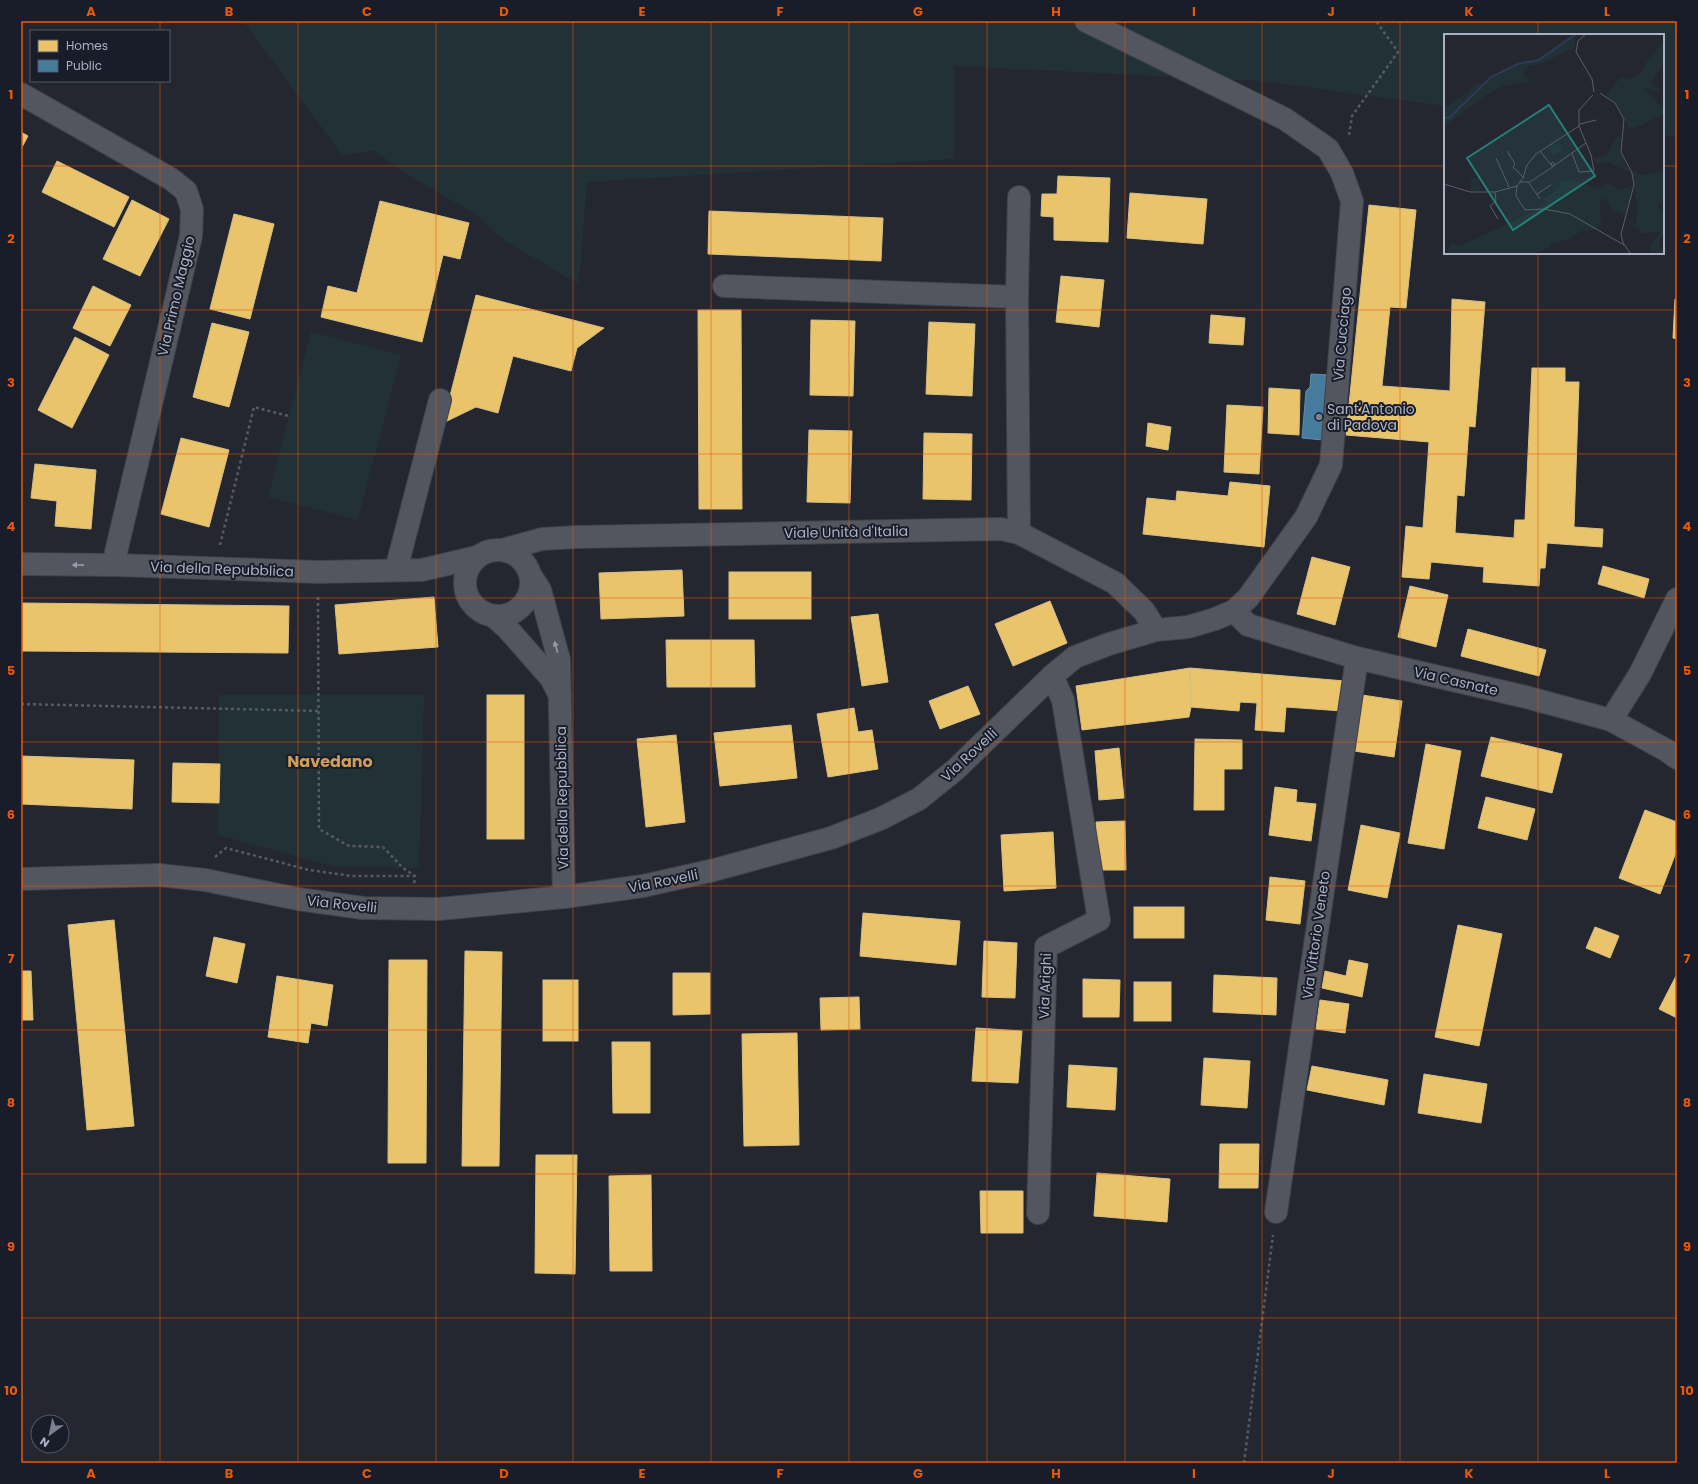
<svg xmlns="http://www.w3.org/2000/svg" width="1698" height="1484" font-family="Poppins,sans-serif">
  <rect width="100%" height="100%" fill="#24272f"/>
  <g fill="#223136">
    <polygon points="243,21 1677,21 1677,137 1663,135 1663,35 1445,35 1445,106 1261,81 954,66 954,159 587,182 579,284 502,239 477,215 408,175 373,150 343,156"/>
    <polygon points="311,332 401,355 358,520 268,497"/>
    <polygon points="219,695 424,695 419,868 332,866 218,835"/>
  </g>
  <g fill="#e9c46a" stroke="#d7be85">
    <polygon points="21,132 28,136 21,149"/>
    <polygon points="57,161 129,197 114,227 42,192"/>
    <polygon points="1058,176 1110,178 1108,242 1054,240 1054,217 1041,216 1042,194 1057,194"/>
    <polygon points="1130,193 1207,199 1203,244 1127,238"/>
    <polygon points="132,200 169,219 140,276 103,259"/>
    <polygon points="380,201 469,223 460,259 443,255 422,342 321,317 328,286 357,293"/>
    <polygon points="1369,205 1416,210 1406,308 1390,307 1382,386 1450,391 1452,299 1485,302 1475,427 1469,426 1464,496 1457,495 1455,533 1514,538 1515,520 1525,520 1532,368 1565,368 1565,382 1579,382 1574,527 1603,529 1602,547 1547,543 1545,568 1540,568 1539,586 1483,582 1484,567 1431,562 1429,579 1402,577 1406,526 1423,528 1429,442 1346,435"/>
    <polygon points="709,211 883,218 881,261 708,254"/>
    <polygon points="234,214 274,224 250,319 210,309"/>
    <polygon points="1061,276 1104,280 1099,327 1056,322"/>
    <polygon points="93,286 131,305 110,346 73,328"/>
    <polygon points="476,295 604,328 577,348 571,371 513,356 498,413 476,407 443,423"/>
    <polygon points="1675,299 1677,300 1677,339 1673,338"/>
    <polygon points="698,310 741,310 742,509 699,509"/>
    <polygon points="1211,315 1245,318 1243,345 1209,343"/>
    <polygon points="811,320 855,321 853,396 810,395"/>
    <polygon points="929,322 975,324 972,396 926,394"/>
    <polygon points="212,323 249,332 229,407 193,397"/>
    <polygon points="75,337 109,355 72,428 38,410"/>
    <polygon points="1269,388 1300,390 1299,435 1268,433"/>
    <polygon points="1227,405 1263,407 1259,474 1224,472"/>
    <polygon points="1148,423 1171,427 1168,450 1146,446"/>
    <polygon points="809,430 852,431 850,503 807,502"/>
    <polygon points="924,433 972,434 971,500 923,499"/>
    <polygon points="181,438 229,450 209,527 161,514"/>
    <polygon points="35,464 96,470 91,529 55,526 57,501 31,498"/>
    <polygon points="1230,482 1270,486 1264,547 1143,534 1147,498 1176,501 1177,491 1228,496"/>
    <polygon points="1312,557 1350,567 1335,625 1297,614"/>
    <polygon points="1603,566 1649,579 1644,598 1598,584"/>
    <polygon points="682,570 684,616 601,619 599,573"/>
    <rect x="729" y="572" width="82" height="47"/>
    <polygon points="1410,586 1448,595 1436,647 1398,637"/>
    <polygon points="434,597 438,647 339,654 335,605"/>
    <polygon points="1050,601 1067,643 1013,666 995,624"/>
    <polygon points="21,603 289,606 288,653 21,651"/>
    <polygon points="878,614 888,682 862,686 851,617"/>
    <polygon points="1468,629 1546,650 1539,676 1461,656"/>
    <polygon points="666,640 754,640 755,687 667,687"/>
    <polygon points="1190,668 1191,707 1189,717 1082,730 1076,686"/>
    <polygon points="1190,668 1345,681 1342,711 1286,707 1284,732 1255,730 1257,703 1240,702 1239,711 1191,707"/>
    <polygon points="968,686 980,714 940,729 929,701"/>
    <rect x="487" y="695" width="37" height="144"/>
    <polygon points="1362,695 1402,701 1394,757 1354,751"/>
    <polygon points="854,708 858,732 872,730 878,769 828,777 817,714"/>
    <polygon points="791,725 797,778 720,786 714,733"/>
    <polygon points="676,735 685,822 646,827 637,739"/>
    <polygon points="1491,737 1562,754 1552,793 1481,776"/>
    <polygon points="1195,739 1242,740 1242,769 1224,769 1224,810 1194,810"/>
    <polygon points="1426,744 1461,751 1444,849 1408,843"/>
    <polygon points="1119,748 1124,798 1099,800 1095,751"/>
    <polygon points="21,756 134,760 132,809 21,804"/>
    <polygon points="173,763 220,764 219,803 172,802"/>
    <polygon points="1275,787 1297,790 1296,802 1316,804 1311,841 1269,835"/>
    <polygon points="1486,797 1535,809 1527,840 1478,828"/>
    <polygon points="1645,810 1677,822 1677,850 1660,894 1619,878"/>
    <polygon points="1125,821 1126,870 1097,870 1096,822"/>
    <polygon points="1361,825 1400,833 1387,898 1348,890"/>
    <polygon points="1053,832 1056,888 1004,891 1001,835"/>
    <polygon points="1270,877 1305,881 1300,924 1266,920"/>
    <rect x="1134" y="907" width="50" height="31"/>
    <polygon points="863,913 960,921 956,965 860,956"/>
    <polygon points="114,920 134,1126 87,1130 68,925"/>
    <polygon points="1458,925 1502,934 1479,1046 1435,1037"/>
    <polygon points="1595,927 1619,936 1610,958 1586,948"/>
    <polygon points="214,937 245,944 237,983 206,976"/>
    <polygon points="984,941 1017,943 1015,998 982,997"/>
    <polygon points="465,951 502,952 499,1166 462,1166"/>
    <polygon points="389,960 427,960 426,1163 388,1163"/>
    <polygon points="1349,960 1368,964 1362,997 1322,988 1325,971 1346,976"/>
    <polygon points="21,971 31,971 33,1020 21,1020"/>
    <polygon points="673,973 710,973 710,1014 673,1015"/>
    <polygon points="1677,974 1677,1018 1659,1009"/>
    <polygon points="1214,975 1277,978 1276,1015 1213,1012"/>
    <polygon points="277,976 333,985 327,1026 311,1023 308,1043 268,1037"/>
    <polygon points="1083,979 1120,980 1119,1017 1083,1017"/>
    <rect x="543" y="980" width="35" height="61"/>
    <rect x="1134" y="982" width="37" height="39"/>
    <polygon points="859,997 860,1029 821,1030 820,998"/>
    <polygon points="1320,1000 1349,1004 1345,1033 1316,1029"/>
    <polygon points="976,1028 1022,1031 1018,1083 972,1081"/>
    <polygon points="797,1033 799,1145 744,1146 742,1034"/>
    <polygon points="612,1042 650,1042 650,1113 613,1113"/>
    <polygon points="1204,1058 1250,1061 1247,1108 1201,1105"/>
    <polygon points="1069,1065 1117,1068 1115,1110 1067,1107"/>
    <polygon points="1312,1066 1388,1080 1384,1105 1307,1090"/>
    <polygon points="1424,1074 1487,1084 1481,1123 1418,1113"/>
    <polygon points="1220,1144 1259,1144 1258,1188 1219,1188"/>
    <polygon points="536,1155 577,1155 575,1274 535,1273"/>
    <polygon points="1097,1173 1170,1179 1167,1222 1094,1216"/>
    <polygon points="651,1175 652,1271 610,1271 609,1176"/>
    <polygon points="980,1191 1023,1191 1023,1233 981,1233"/>
  </g>
  <polygon fill="#457b9d" stroke="#648ba8" points="1311,374 1330,375 1333,441 1302,438 1306,391 1310,387"/>
  <g fill="none" stroke-linecap="round" stroke-linejoin="round">
    <defs>
      <g id="minor">
        <polyline points="21,94 171,179 186,191 192,209 191,236 116,552 117,565"/>
        <polyline points="724,286 1017,297"/>
        <polyline points="1019,533 1017,297 1019,197"/>
        <circle cx="498" cy="583" r="33"/>
        <polyline points="502,550 542,539 577,537 1001,529 1019,533 1115,583 1144,611 1156,630"/>
        <polyline points="21,564 117,565 318,572 422,570 477,557"/>
        <polyline points="396,570 440,400"/>
        <polyline points="531,576 540,590 559,660 564,897"/>
        <polyline points="1234,611 1248,625 1357,658 1526,697 1611,720 1666,750 1677,758"/>
        <polyline points="493,616 507,628 551,678 560,696"/>
        <polyline points="1611,720 1640,674 1677,599"/>
        <polyline points="21,879 159,875 205,880 298,899 363,908 439,909 564,897 643,886 714,870 831,838 880,819 919,799 955,770 1052,676 1075,657 1109,644 1156,630 1188,627 1215,619 1234,611 1248,598 1306,517 1331,465 1352,201 1342,173 1328,149 1285,119 1086,21"/>
        <polyline points="1276,1212 1357,658"/>
        <polyline points="1038,1213 1046,947 1099,920 1063,700 1052,676"/>
      </g>
    </defs>
    <use href="#minor" stroke="#404249" stroke-width="24"/>
    <g stroke="#565a62" stroke-width="2.5" stroke-dasharray="3 3" stroke-linecap="butt">
      <polyline points="1349,135 1352,116 1398,52 1376,21"/>
      <polyline points="220,545 254,407 289,416"/>
      <polyline points="318,597 319,829 349,846 383,847 403,868 415,876 414,886"/>
      <polyline points="21,704 320,711"/>
      <polyline points="215,857 226,848 309,870 352,876 414,876"/>
      <polyline points="1244,1463 1273,1235"/>
    </g>
    <use href="#minor" stroke="#53565e" stroke-width="22"/>
  </g>
  <defs><path id="oneway-solid" d="M-6-.8H1V-3.2L6.5 0L1 3.2V.8H-6Z"/></defs>
  <g fill="#969aaa">
    <use href="#oneway-solid" transform="translate(78 565) rotate(-179)"/>
    <use href="#oneway-solid" transform="translate(556 647) rotate(-106)"/>
  </g>
  <path fill="none" stroke="#e8590c" stroke-width="1" stroke-opacity="0.55" d="M 160,21 L 160,31M 298,21 L 298,1463M 436,21 L 436,1463M 573,21 L 573,1463M 711,21 L 711,1463M 849,21 L 849,1463M 987,21 L 987,1463M 1125,21 L 1125,1463M 1262,21 L 1262,1463M 1400,21 L 1400,1463M 1538,21 L 1538,35M 160,81 L 160,1463M 21,166 L 1445,166M 1663,166 L 1677,166M 1538,253 L 1538,1463M 21,310 L 1677,310M 21,454 L 1677,454M 21,598 L 1677,598M 21,742 L 1677,742M 21,886 L 1677,886M 21,1030 L 1677,1030M 21,1174 L 1677,1174M 21,1318 L 1677,1318"/>
  <circle fill="#7c818f" stroke="#181d29" stroke-width="1.5" cx="1319" cy="417" r="4"/>
  <g text-anchor="middle" stroke-width="4" stroke-linejoin="round" paint-order="stroke">
    <g font-size="14" fill="#acb1c3" stroke="#181d29">
      <text transform="translate(176 296) rotate(-77)" y="5">Via Primo Maggio</text>
      <text transform="translate(1342 334) rotate(-85)" y="5">Via Cucciago</text>
      <text transform="translate(846 532) rotate(-1)" y="5">Viale Unità d'Italia</text>
      <text transform="translate(222 569) rotate(2)" y="5">Via della Repubblica</text>
      <text transform="translate(1456 681) rotate(13)" y="5">Via Casnate</text>
      <text transform="translate(969 755) rotate(-43)" y="5">Via Rovelli</text>
      <text transform="translate(562 798) rotate(-91)" y="5">Via della Repubblica</text>
      <text transform="translate(663 881) rotate(-11)" y="5">Via Rovelli</text>
      <text transform="translate(342 904) rotate(6)" y="5">Via Rovelli</text>
      <text transform="translate(1316 935) rotate(-82)" y="5">Via Vittorio Veneto</text>
      <text transform="translate(1045 986) rotate(-88)" y="5">Via Arighi</text>
    </g>
    <g font-size="14" fill="#acb1c3" stroke="#181d29" text-anchor="start">
      <text x="1327" y="414">Sant'Antonio<tspan x="1327" dy="16">di Padova</tspan></text>
    </g>
    <g font-size="16" font-weight="bold" fill="#d09e59" stroke="#181d29">
      <text x="330" y="767">Navedano</text>
    </g>
  </g>
  <g transform="translate(1444 34)">
    <rect width="220" height="220" fill="#24272f"/>
    <path d="M 131,3 L 131,13 L 95,31 L 87,31 L 81,35 L 79,39 L 85,47 L 59,52 L 40,62 L 0,93 L 0,74 L 25,57 L 31,50 L 39,49 L 49,41 L 75,28 L 93,25 L 121,6 ZM 220,7 L 220,30 L 207,48 L 209,52 L 217,56 L 208,57 L 200,54 L 220,76 L 220,80 L 186,96 L 172,68 L 162,61 L 177,43 L 186,46 L 198,38 L 203,27 ZM 178,102 L 175,117 L 186,139 L 165,128 L 152,130 L 151,124 L 163,120 L 172,104 ZM 114,109 L 119,116 L 109,122 L 104,114 ZM 188,136 L 197,141 L 220,137 L 220,167 L 213,172 L 220,180 L 220,200 L 215,207 L 220,220 L 206,218 L 208,209 L 218,197 L 197,200 L 194,193 L 191,194 L 183,185 L 192,190 L 193,174 ZM 36,143 L 37,157 L 27,157 L 26,144 ZM 130,146 L 154,155 L 163,149 L 177,156 L 188,151 L 186,166 L 180,182 L 176,178 L 170,179 L 163,165 L 156,166 L 157,193 L 153,192 L 152,196 L 137,197 L 126,205 L 107,210 L 105,214 L 88,220 L 2,220 L 9,208 L 16,212 L 88,178 L 103,169 L 100,165 L 117,152 L 114,147 Z" fill="#223136"/>
    <path fill="none" stroke="#303a56" stroke-width="2" d="M 0,85 L 6,83 L 47,43 L 74,30 L 95,26 L 132,0"/>
    <path fill="none" stroke="#5a5e6a" stroke-width="1" d="M 142,0 L 134,7 L 132,18 L 148,45 L 150,58M 156,59 L 171,69 L 180,85 L 177,118 L 188,139 L 190,151 L 177,200 L 179,209 L 187,220M 136,90 L 152,86M 63,117 L 71,130 L 69,133 L 79,143M 96,117 L 107,131M 128,119 L 135,138 L 150,137 L 147,121 L 135,92M 52,124 L 65,153M 107,129 L 109,128 L 111,131 L 108,132 ZM 111,131 L 142,109M 76,148 L 86,148 L 110,132M 85,149 L 96,165M 0,150 L 26,158 L 51,158 L 73,152M 73,152 L 72,162 L 81,176 L 100,175 L 126,180 L 180,211M 73,152 L 79,144 L 83,131 L 92,120 L 135,92 L 135,76 L 149,61M 51,158 L 52,167 L 46,172 L 54,185M 93,160 L 107,151"/>
    <path fill="#277f7b" fill-opacity="0.15" stroke="#277f7b" stroke-width="2" d="M 105,71 L 151,142 L 69,196 L 23,124 Z"/>
    <rect width="220" height="220" fill="none" stroke="#acb1c3" stroke-width="2"/>
  </g>
  <rect width="1698" height="1484" fill="none" stroke="#181d29" stroke-width="44"/>
  <rect x="30" y="30" width="140" height="52" fill="#181d29" stroke="#535867"/>
  <rect x="38" y="40" width="20" height="12" fill="#e9c46a" stroke="#535867"/>
  <text x="66" y="50" font-size="12" fill="#acb1c3">Homes</text>
  <rect x="38" y="60" width="20" height="12" fill="#457b9d" stroke="#535867"/>
  <text x="66" y="70" font-size="12" fill="#acb1c3">Public</text>
  <g transform="translate(50 1434) rotate(213)"><circle r="19" fill="#181d29" stroke="#535867"/>
  <path d="M0-3L7 15L0 10L-7 15Z" fill="#7c818f"/>
  <text y="-6" font-size="11" font-weight="bold" text-anchor="middle" fill="#acb1c3">N</text>
  </g>
  <rect x="22" y="22" width="1654" height="1440" fill="none" stroke="#e8590c" stroke-width="1.5"/>
  <g font-size="13" text-anchor="middle" font-weight="bold" fill="#e8590c">
    <text x="91" y="16">A</text>
    <text x="229" y="16">B</text>
    <text x="367" y="16">C</text>
    <text x="504" y="16">D</text>
    <text x="642" y="16">E</text>
    <text x="780" y="16">F</text>
    <text x="918" y="16">G</text>
    <text x="1056" y="16">H</text>
    <text x="1194" y="16">I</text>
    <text x="1331" y="16">J</text>
    <text x="1469" y="16">K</text>
    <text x="1607" y="16">L</text>
    <text x="11" y="99">1</text>
    <text x="1687" y="99">1</text>
    <text x="11" y="243">2</text>
    <text x="1687" y="243">2</text>
    <text x="11" y="387">3</text>
    <text x="1687" y="387">3</text>
    <text x="11" y="531">4</text>
    <text x="1687" y="531">4</text>
    <text x="11" y="675">5</text>
    <text x="1687" y="675">5</text>
    <text x="11" y="819">6</text>
    <text x="1687" y="819">6</text>
    <text x="11" y="963">7</text>
    <text x="1687" y="963">7</text>
    <text x="11" y="1107">8</text>
    <text x="1687" y="1107">8</text>
    <text x="11" y="1251">9</text>
    <text x="1687" y="1251">9</text>
    <text x="11" y="1395">10</text>
    <text x="1687" y="1395">10</text>
    <text x="91" y="1478">A</text>
    <text x="229" y="1478">B</text>
    <text x="367" y="1478">C</text>
    <text x="504" y="1478">D</text>
    <text x="642" y="1478">E</text>
    <text x="780" y="1478">F</text>
    <text x="918" y="1478">G</text>
    <text x="1056" y="1478">H</text>
    <text x="1194" y="1478">I</text>
    <text x="1331" y="1478">J</text>
    <text x="1469" y="1478">K</text>
    <text x="1607" y="1478">L</text>
  </g>
</svg>
